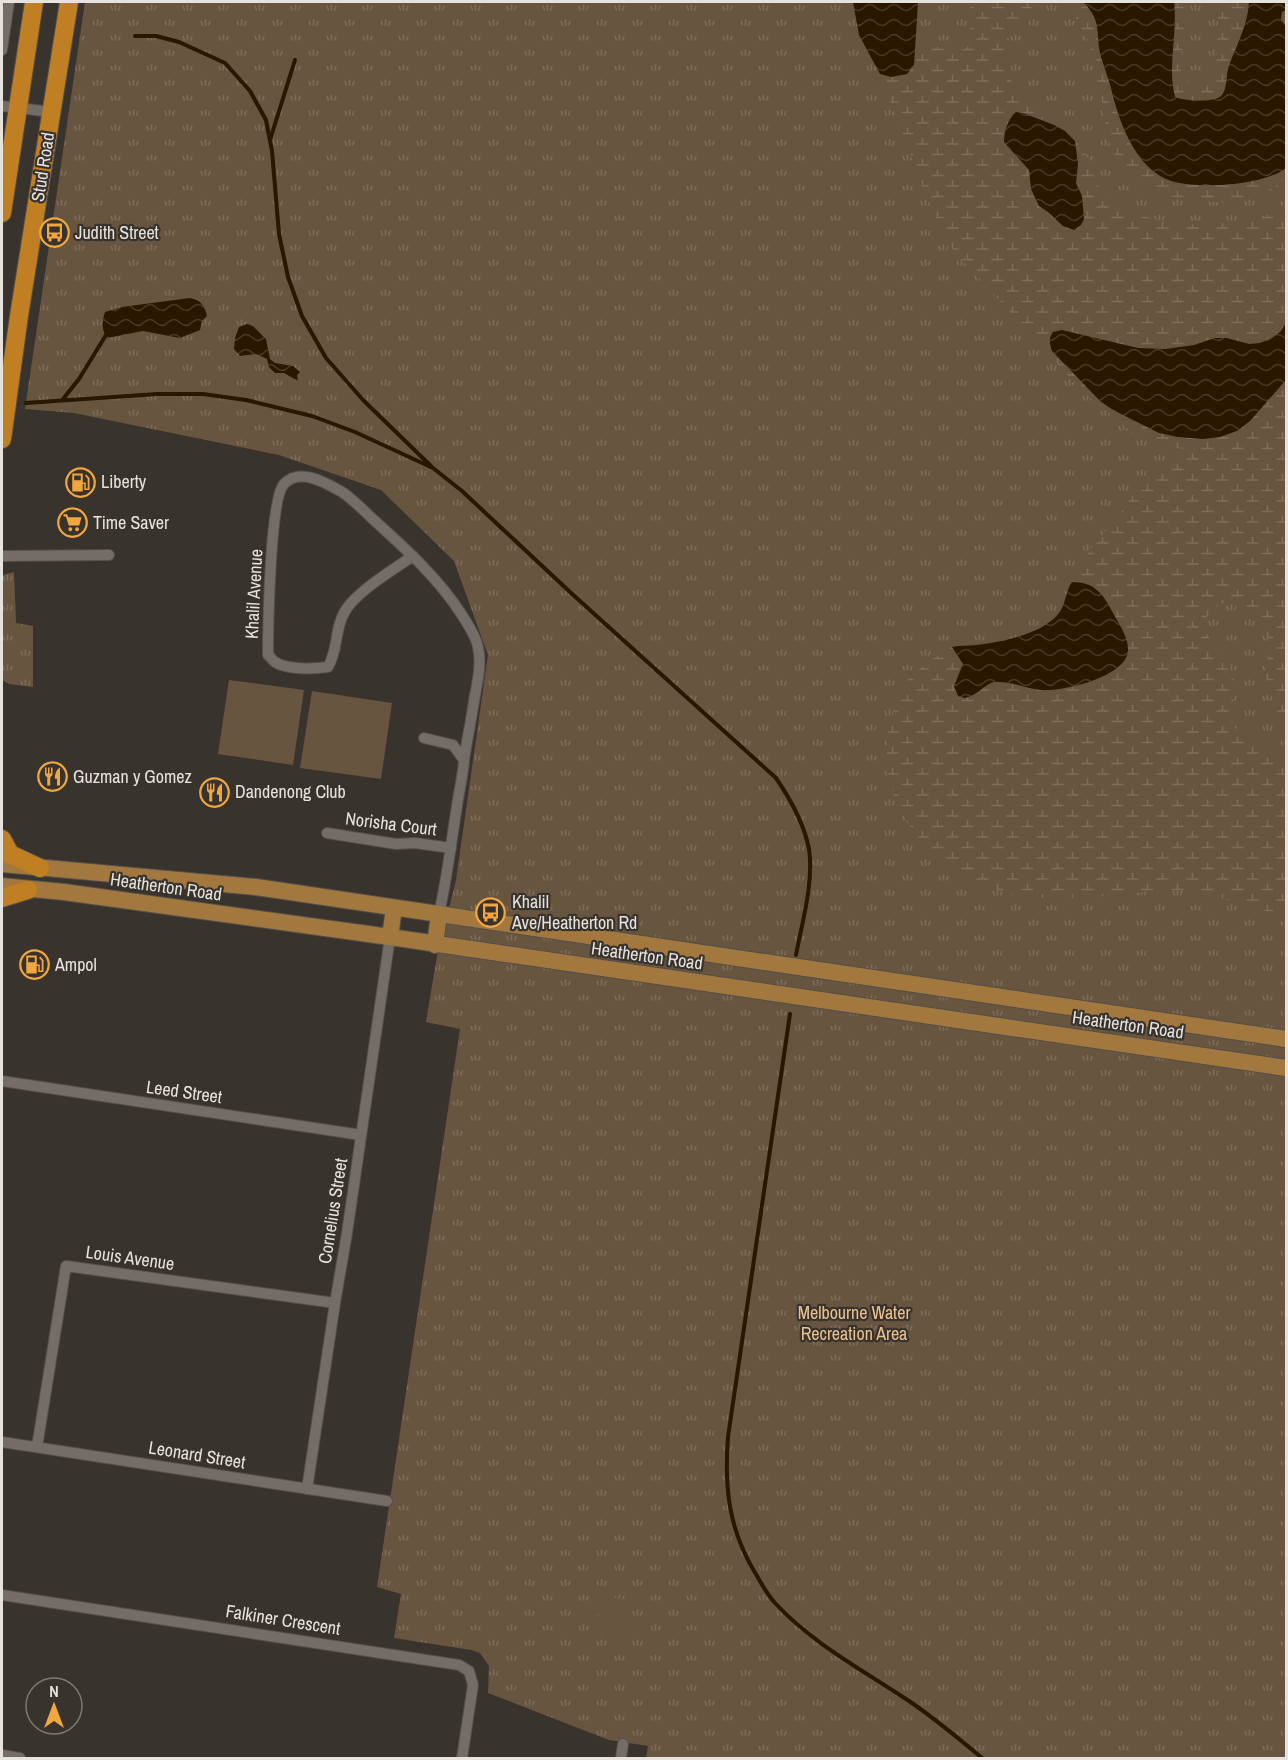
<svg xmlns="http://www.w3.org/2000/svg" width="1288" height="1760" font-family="'Archivo Narrow',sans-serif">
  <defs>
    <pattern id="grass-tufts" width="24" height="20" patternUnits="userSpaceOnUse" patternTransform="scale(1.5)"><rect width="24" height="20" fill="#68553f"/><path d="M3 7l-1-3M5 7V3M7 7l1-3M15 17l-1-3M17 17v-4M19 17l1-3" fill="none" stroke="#7e6d5a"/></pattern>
    <pattern id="wetland-marsh" width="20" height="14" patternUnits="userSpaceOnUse" patternTransform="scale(1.5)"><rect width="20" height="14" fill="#68553f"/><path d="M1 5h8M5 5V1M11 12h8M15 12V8" fill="none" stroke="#7e6d5a"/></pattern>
    <pattern id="water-waves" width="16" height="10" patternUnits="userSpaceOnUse" patternTransform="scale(1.5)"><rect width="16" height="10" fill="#2a1700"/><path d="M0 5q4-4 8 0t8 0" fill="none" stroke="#493925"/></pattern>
  </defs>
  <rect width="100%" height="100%" fill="#39332d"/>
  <g fill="url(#grass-tufts)">
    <polygon points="85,2 1286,2 1286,1758 646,1758 648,1746 609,1740 488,1693 489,1666 480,1653 471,1650 394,1638 401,1594 377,1587 460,1029 426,1022 437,956 456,880 488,655 454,561 381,490 279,455 74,413 25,409"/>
    <polygon points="14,572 16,623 33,626 33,687 9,684 2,680 3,575"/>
  </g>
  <g fill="url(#wetland-marsh)" fill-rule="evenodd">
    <path d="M 972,2 L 1083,2 C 1103,21 1095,34 1101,57 C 1103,67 1108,77 1111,88 C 1118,119 1134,164 1166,179 C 1180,185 1196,185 1211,185 C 1230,186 1272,180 1286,168 L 1286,177 L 1277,187 L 1225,203 L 1155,195 L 1123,173 L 1109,143 L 1101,96 L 1088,40 L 1071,9 L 1060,2 L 1045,2 L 1033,6 L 1010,34 L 1005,53 L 1008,74 L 1013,85 L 1021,95 L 1055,116 L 1080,138 L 1099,187 L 1132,213 L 1177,225 L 1222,223 L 1286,214 L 1286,323 L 1281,331 L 1273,337 L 1260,343 L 1249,344 L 1227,338 L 1215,338 L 1196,344 L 1166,349 L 1138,348 L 1058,330 L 1051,334 L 1049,342 L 1053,352 L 1100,401 L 1113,410 L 1132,419 L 1203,439 L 1220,437 L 1237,431 L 1250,421 L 1286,380 L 1286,722 L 1278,714 L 1265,675 L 1270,643 L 1255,613 L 1243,605 L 1233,602 L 1223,603 L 1211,609 L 1206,619 L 1206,632 L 1211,641 L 1224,657 L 1234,679 L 1235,693 L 1231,710 L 1233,727 L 1247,737 L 1268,748 L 1286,765 L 1286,915 L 1277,914 L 1196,891 L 1152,891 L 1088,898 L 1020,898 L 953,873 L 923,843 L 907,822 L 894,795 L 888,772 L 887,751 L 889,726 L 898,699 L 908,679 L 929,661 L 952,647 L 963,664 L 954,688 L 958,695 L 964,698 C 978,696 985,683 995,682 C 1011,681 1025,687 1040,690 C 1057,692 1112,680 1121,664 C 1124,660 1127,647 1127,642 C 1126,632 1118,621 1113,613 C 1104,595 1093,582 1072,582 L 1090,549 L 1117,518 L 1143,481 L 1189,457 L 1190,453 L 1186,449 L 1170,447 L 1133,433 L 1083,392 L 947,243 L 921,182 L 880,74 L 891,77 L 906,74 L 914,65 L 915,39 C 927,43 968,62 970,40 C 972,27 967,15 972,2 ZM 1015,113 C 1034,112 1058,125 1073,138 L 1078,164 L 1076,183 L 1082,196 L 1084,215 L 1063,226 L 1036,203 L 1031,189 L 1029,170 L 1004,142 L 1007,126 Z"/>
    <path d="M 1174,2 L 1187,2 L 1187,24 L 1180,63 L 1182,77 C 1194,87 1200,84 1213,75 L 1216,62 L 1219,2 L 1249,2 C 1248,26 1235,47 1228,70 C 1225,80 1226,90 1219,97 C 1206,102 1187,103 1175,97 C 1167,66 1177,33 1174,2 Z"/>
  </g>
  <g fill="#68553f">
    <polygon points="229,680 304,690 293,765 218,754"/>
    <polygon points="312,691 392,703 381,779 300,768"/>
    <polygon points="593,1594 624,1599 629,1630 607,1636 600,1615 590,1613"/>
  </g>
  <g fill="url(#water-waves)">
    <polygon points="853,2 918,2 914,65 907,74 891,77 880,74 859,35"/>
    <path d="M 1083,2 L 1174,2 C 1178,33 1167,66 1175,97 C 1184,101 1213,103 1221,96 C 1227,91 1226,77 1228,69 C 1235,47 1248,26 1249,2 L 1286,2 L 1286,10 L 1282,12 L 1281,19 L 1286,27 L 1286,168 C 1272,180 1230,186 1211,185 C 1196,185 1180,185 1166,179 C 1134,165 1118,119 1111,88 C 1108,77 1104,67 1101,57 C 1095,34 1103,21 1083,2 Z"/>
    <path d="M 1016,112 L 1023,113 L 1054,125 L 1065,131 L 1075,141 L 1078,164 L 1076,183 L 1082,196 L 1084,219 L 1081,225 L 1074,230 L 1063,226 L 1048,212 L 1039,206 L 1031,189 L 1029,170 L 1004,142 C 1004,131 1008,119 1016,112 Z"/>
    <path d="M 190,298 C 201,300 205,306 207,316 L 202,321 L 200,330 L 180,338 L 143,331 L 107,338 C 101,329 102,322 105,312 L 122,307 Z"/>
    <path d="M 1286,323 L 1286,380 L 1250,421 L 1237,431 L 1220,437 L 1203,439 L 1178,437 L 1159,433 L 1113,410 L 1100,401 L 1052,351 C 1050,344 1048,339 1053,332 L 1062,330 L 1138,348 L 1166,349 L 1194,345 L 1215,338 L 1227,338 L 1249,344 L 1260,343 L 1273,337 L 1281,331 Z"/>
    <polygon points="247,324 253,326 266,339 270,359 275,363 293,366 300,372 297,375 298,381 284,373 275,373 269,367 267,359 256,354 240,356 234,349 235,338 239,327"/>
    <path d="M 1072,582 C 1095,582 1103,594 1113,613 C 1119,624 1129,638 1128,651 C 1126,677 1062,692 1041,690 C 1025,688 1011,681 995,682 C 985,683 978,696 964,698 L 958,696 L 954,686 L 963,664 L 952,647 C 960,645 968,646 976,645 C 1002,642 1043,634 1059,613 C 1066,604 1065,592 1072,582 Z"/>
  </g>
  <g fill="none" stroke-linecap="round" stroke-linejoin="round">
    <g stroke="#2a1700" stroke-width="4">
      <polyline points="135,36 156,36 179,42 225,63 250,91 266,120 272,151 279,234 288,277 302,316 326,358 364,401 431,466"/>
      <polyline points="270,140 295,60"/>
      <polyline points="63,399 79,379 106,335"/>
      <path d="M 26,403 L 157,394 L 203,394 L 246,400 L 312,416 L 355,432 L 433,468 L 462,491 L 570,592 L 776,778 C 791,800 804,823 809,849 C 814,882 802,923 796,955"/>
      <path d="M 790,1014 L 728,1437 C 724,1489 729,1531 757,1576 C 762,1585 768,1595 775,1603 C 811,1642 859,1668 903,1697 C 931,1715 957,1737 982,1758"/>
    </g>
    <defs>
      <g id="street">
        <polyline points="2,50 9,2"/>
        <polyline points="2,106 52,112"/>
        <polyline points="2,556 109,555"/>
        <path d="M 413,556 C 394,569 354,593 344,613 C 334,631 339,648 328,667 C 314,669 287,670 275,662 C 272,660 271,657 268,655 C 268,629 270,498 284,484 C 300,467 326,483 342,492 C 354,500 365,512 376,522 C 408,551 439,579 462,615 C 468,625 476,636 478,647 C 482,666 477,683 474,701 C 471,721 467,740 464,760"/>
        <path d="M 424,738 L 453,745 L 464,760 C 463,776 459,791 457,806 C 451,843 447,879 439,914"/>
        <polyline points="327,833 396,844 415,843 451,848"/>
        <polyline points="2,1081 361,1135"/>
        <polyline points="2,1442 387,1501"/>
        <polyline points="37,1447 66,1266 335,1303"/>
        <polyline points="307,1489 335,1303 347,1233 390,937"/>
        <polyline points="2,1595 459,1665 469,1671 473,1685 462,1758"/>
        <polyline points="2,1755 20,1758"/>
        <polyline points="621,1758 623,1744"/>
      </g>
      <g id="primary">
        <polyline points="2,864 256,887 1286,1039"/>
        <polyline points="2,886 64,892 390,937 1286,1068"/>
        <polyline points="390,937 394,908"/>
        <polyline points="435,945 439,914"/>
      </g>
      <g id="highway">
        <polyline points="2,213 34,2"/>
        <polyline points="2,439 19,316 69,2"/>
        <polyline points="2,839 10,854 40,868"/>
        <polyline points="2,898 28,890"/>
      </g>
    </defs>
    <use href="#street" stroke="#534f4a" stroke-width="12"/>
    <use href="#primary" stroke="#534f4a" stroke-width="18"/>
    <use href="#highway" stroke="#534f4a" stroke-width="20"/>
    <use href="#street" stroke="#746d67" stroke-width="10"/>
    <use href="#primary" stroke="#a2783e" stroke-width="16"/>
    <use href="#highway" stroke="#c07f22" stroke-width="18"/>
  </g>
  <defs>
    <symbol id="bus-ring" viewBox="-11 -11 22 22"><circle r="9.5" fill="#39332d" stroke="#f1a640" stroke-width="1.5"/><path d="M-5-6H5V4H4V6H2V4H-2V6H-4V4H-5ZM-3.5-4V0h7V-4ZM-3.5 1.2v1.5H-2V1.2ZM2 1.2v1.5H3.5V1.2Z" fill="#f1a640"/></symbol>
    <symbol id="fuel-ring" viewBox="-11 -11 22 22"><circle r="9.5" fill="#39332d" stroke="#f1a640" stroke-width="1.5"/><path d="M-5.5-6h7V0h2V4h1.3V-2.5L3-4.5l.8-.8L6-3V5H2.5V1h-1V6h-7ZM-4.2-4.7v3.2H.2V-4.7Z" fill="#f1a640"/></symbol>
    <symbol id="supermarket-ring" viewBox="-11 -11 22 22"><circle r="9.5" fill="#39332d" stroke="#f1a640" stroke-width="1.5"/><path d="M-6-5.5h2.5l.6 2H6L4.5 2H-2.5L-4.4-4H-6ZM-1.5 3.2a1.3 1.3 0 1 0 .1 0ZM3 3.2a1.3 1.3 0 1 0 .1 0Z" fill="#f1a640"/></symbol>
    <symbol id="restaurant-ring" viewBox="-11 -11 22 22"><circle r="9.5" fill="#39332d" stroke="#f1a640" stroke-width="1.5"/><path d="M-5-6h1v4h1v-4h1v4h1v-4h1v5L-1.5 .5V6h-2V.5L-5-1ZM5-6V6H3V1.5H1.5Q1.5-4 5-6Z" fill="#f1a640"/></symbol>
  </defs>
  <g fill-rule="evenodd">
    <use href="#bus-ring" x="38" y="216" width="33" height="33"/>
    <use href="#fuel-ring" x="64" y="466" width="33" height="33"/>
    <use href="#supermarket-ring" x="56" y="506" width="33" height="33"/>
    <use href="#restaurant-ring" x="36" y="760" width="33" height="33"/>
    <use href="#restaurant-ring" x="198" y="776" width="33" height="33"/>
    <use href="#bus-ring" x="474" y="896" width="33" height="33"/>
    <use href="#fuel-ring" x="18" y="948" width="33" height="33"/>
  </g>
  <g text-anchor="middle" stroke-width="4.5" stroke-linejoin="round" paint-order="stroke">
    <g font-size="18" fill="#e6e3df" stroke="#39332d">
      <text transform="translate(43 167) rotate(-81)" y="6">Stud Road</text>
      <text transform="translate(254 594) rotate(-87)" y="6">Khalil Avenue</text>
      <text transform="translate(391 824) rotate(7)" y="6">Norisha Court</text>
      <text transform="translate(166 887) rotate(8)" y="6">Heatherton Road</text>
      <text transform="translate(647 956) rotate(8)" y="6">Heatherton Road</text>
      <text transform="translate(1128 1025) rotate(8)" y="6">Heatherton Road</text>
      <text transform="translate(184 1092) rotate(8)" y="6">Leed Street</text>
      <text transform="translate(333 1211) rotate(-81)" y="6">Cornelius Street</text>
      <text transform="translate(130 1258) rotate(8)" y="6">Louis Avenue</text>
      <text transform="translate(197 1455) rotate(9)" y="6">Leonard Street</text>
      <text transform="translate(283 1620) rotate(9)" y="6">Falkiner Crescent</text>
    </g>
    <g font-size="18" fill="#e6e3df" stroke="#39332d" text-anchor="start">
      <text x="75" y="239">Judith Street</text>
      <text x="101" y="488">Liberty</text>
      <text x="93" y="529">Time Saver</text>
      <text x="73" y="783">Guzman y Gomez</text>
      <text x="235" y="798">Dandenong Club</text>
      <text x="512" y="908">Khalil<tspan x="512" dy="21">Ave/Heatherton Rd</tspan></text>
      <text x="55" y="971">Ampol</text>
    </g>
    <g font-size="18" fill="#ecc18f" stroke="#39332d">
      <text x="854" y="1319">Melbourne Water<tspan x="854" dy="21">Recreation Area</tspan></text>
    </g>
  </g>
  <rect width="1288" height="1760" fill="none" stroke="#e6e3df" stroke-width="6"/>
  <g transform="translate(54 1706)"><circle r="28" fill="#39332d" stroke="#7e7974" stroke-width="1.5"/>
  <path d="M0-4.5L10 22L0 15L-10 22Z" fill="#f1a640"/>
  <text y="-9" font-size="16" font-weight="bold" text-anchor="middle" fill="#e6e3df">N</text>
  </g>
</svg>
